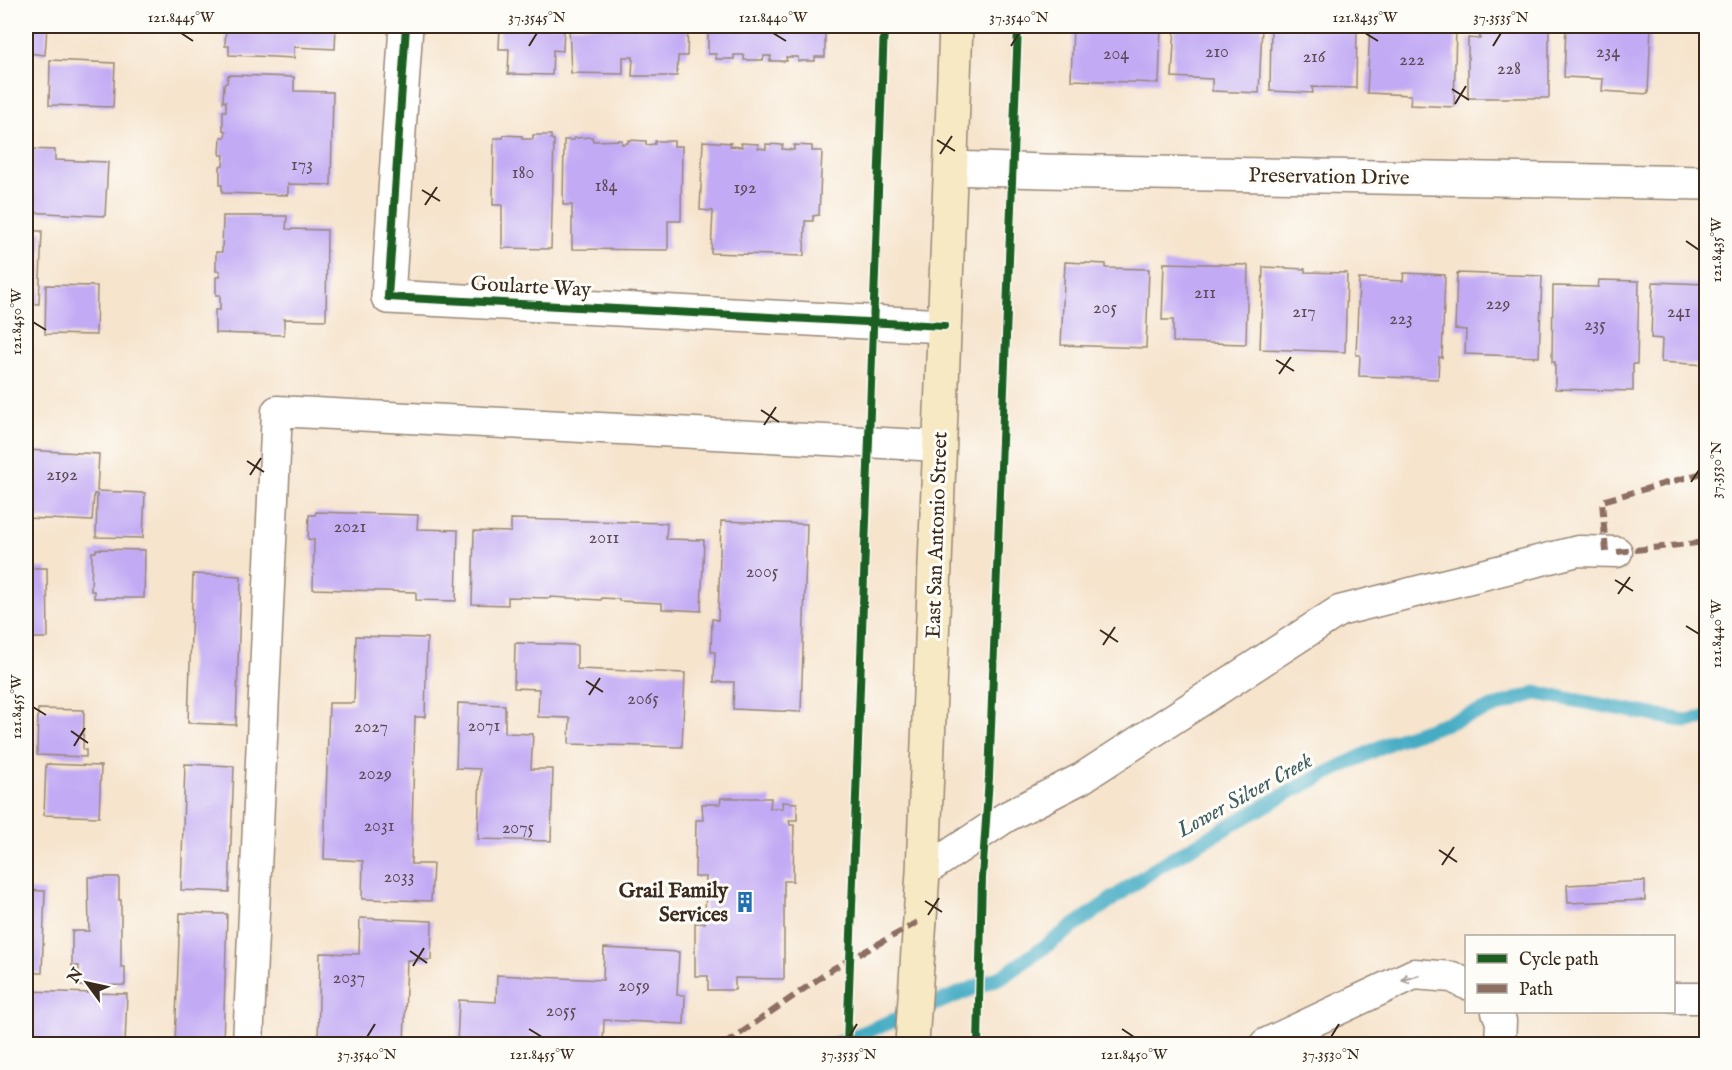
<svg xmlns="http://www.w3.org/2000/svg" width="1732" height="1070" font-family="'IM FELL English',serif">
  <rect width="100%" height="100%" fill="#fdfcf7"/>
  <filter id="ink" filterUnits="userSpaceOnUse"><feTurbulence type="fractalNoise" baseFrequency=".0167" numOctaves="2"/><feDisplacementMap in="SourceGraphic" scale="12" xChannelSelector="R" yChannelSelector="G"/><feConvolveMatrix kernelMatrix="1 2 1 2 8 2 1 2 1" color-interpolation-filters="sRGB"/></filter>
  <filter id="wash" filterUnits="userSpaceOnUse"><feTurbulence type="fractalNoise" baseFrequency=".008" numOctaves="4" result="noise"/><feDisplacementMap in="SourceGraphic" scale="24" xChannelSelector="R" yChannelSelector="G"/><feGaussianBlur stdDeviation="1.35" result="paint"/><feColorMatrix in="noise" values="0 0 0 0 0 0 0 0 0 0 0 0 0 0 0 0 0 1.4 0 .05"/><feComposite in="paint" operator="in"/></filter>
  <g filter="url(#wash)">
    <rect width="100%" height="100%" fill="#f6e4cd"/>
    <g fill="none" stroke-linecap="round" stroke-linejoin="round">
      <polyline stroke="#44acc4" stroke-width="15" points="836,1044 1003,976 1159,866 1291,791 1393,741 1536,693 1686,721 1706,718"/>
    </g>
    <g id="blocks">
      <g fill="#c2aaf4">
        <polygon points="26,26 47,26 45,55 26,53"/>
        <polygon points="226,26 336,26 335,49 294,47 294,58 229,55 229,46 225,46"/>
        <polygon points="500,26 564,26 563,51 553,50 552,75 508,74 509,49 499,49"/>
        <polygon points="569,26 688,26 687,56 678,56 677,76 632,76 633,57 623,57 623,74 571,73"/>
        <polygon points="708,26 825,26 825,57 815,57 815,61 798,61 798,57 786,57 787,61 770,61 771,56 764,56 763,60 744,60 744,55 734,55 734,59 716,59 716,54 708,54"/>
        <polygon points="1073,26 1161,26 1159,83 1071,80"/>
        <polygon points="1175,26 1262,26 1259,93 1212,91 1212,79 1172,77"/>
        <polygon points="1271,26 1357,26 1356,88 1312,87 1313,93 1270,91"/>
        <polygon points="1370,26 1456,26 1454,107 1410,105 1411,95 1367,93"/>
        <polygon points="1479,26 1549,26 1549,98 1468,98 1468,38 1480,39"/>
        <polygon points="1566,26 1651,26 1648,94 1602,91 1603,79 1564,77"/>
        <polygon points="50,60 115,63 113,107 49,105"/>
        <polygon points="228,75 294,77 294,91 333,92 331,185 288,184 288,195 222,193 222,185 220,185 220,166 223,165 224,155 220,155 221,137 225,137 226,131 223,130 223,111 226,111 226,101 223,102 224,84 227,83"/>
        <polygon points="504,135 522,136 522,139 533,139 533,135 551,135 551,139 554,140 551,249 502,248 502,205 493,205 494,138 503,138"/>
        <polygon points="592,137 593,141 622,140 622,144 628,143 628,140 646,141 646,145 655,144 655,141 674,141 674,146 682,146 681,221 668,221 668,250 572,249 572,205 563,205 564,140 574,140 574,138"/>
        <polygon points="703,141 731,143 730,146 742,147 741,143 758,144 758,148 766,149 766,144 783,145 782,149 794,150 794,145 812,146 812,151 822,151 819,215 813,216 813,221 805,221 804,256 711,253 713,211 700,210"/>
        <polygon points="26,149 55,150 55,160 108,162 105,216 26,212"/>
        <polygon points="223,216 287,216 286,229 327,230 326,320 284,319 284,335 215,333 215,310 220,310 220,295 216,295 216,277 220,277 220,271 216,271 216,252 222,252"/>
        <polygon points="26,231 42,231 39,304 26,304"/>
        <polygon points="1065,262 1106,264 1106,268 1149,269 1146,348 1061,345"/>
        <polygon points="1164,263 1248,265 1246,344 1173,342 1173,320 1162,320"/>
        <polygon points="1263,267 1305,269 1305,272 1347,273 1345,352 1260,349"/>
        <polygon points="1404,273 1445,275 1442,358 1439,357 1438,379 1359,376 1360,355 1356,355 1359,279 1403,281"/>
        <polygon points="1457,273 1542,276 1539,357 1465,354 1466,330 1455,329"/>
        <polygon points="1599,280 1639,281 1637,364 1633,364 1633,391 1555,389 1555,362 1552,362 1553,286 1598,287"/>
        <polygon points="1653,282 1706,284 1706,365 1661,362 1662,339 1651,338"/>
        <polygon points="46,285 97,286 96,335 45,334"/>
        <polygon points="26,450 99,454 97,491 145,493 143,538 96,537 97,494 94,494 92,521 26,518"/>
        <polygon points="316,512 418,515 417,529 458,530 456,601 416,600 416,592 313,589 314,540 308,539 309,515 315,515"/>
        <polygon points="511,519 667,523 666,539 704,540 701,611 662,609 662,603 619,601 619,599 602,598 601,600 550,597 550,598 508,597 508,605 472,604 474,531 511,532"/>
        <polygon points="721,521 807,524 801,712 733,709 734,682 714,682 715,652 711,652 712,619 718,620"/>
        <polygon points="96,549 145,550 144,598 94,598 94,591 91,591 92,552 96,552"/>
        <polygon points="26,568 47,568 48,638 26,638"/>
        <polygon points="193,574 241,576 236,725 188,723"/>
        <polygon points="356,636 427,638 425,717 415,717 411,864 433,864 431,901 362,899 363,861 324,859 329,703 354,703"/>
        <polygon points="515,643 577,645 577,669 685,673 682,747 569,744 570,718 538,717 539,689 514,688"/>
        <polygon points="458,703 505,705 505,733 533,734 531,769 553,769 551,841 478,839 480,769 456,768"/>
        <polygon points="38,709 84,710 83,750 86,750 86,757 37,755"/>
        <polygon points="46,764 101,766 99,817 44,815"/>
        <polygon points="185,764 234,766 229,892 181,890"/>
        <polygon points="721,798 771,798 770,808 783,808 782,802 797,803 797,820 789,820 790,825 794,825 793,881 784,881 784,979 735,978 735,990 708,990 708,976 695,976 695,923 705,923 706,877 695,877 696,820 703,820 702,804 720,804"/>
        <polygon points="88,877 119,877 119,900 121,900 121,967 125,967 125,985 79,986 79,966 72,966 72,931 89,931"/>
        <polygon points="1645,881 1645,900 1568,903 1567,885"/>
        <polygon points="26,890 45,891 42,973 26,973"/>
        <polygon points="180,913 227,914 223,1044 175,1044"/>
        <polygon points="360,918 432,921 431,960 407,960 404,1044 318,1044 320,953 359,954"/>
        <polygon points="604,948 679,952 677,995 685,995 684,1024 604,1020 603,1044 457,1044 459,1000 496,1002 497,975 603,980"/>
        <polygon points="26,991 127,994 125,1044 26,1044"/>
      </g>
    </g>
  </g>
  <g filter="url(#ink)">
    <use href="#blocks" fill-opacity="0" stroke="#988776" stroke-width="1.5"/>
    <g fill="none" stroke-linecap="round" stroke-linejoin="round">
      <defs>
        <g id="service">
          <polyline points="923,872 1006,817 1082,778 1339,611 1578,551 1617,552"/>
          <polyline points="1674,998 1706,998"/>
          <polyline points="1497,1012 1501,1021 1500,1044"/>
          <polyline points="248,1044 277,411 940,446"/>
          <polyline points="1265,1044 1414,974 1452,977 1466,984"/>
        </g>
        <g id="minor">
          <polyline points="406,26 388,297 944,326"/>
          <polyline points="951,168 1044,171 1706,183"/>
        </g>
        <polyline id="secondary" points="912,1044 923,872 956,26"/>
      </defs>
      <use href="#service" stroke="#988776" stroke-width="33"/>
      <use href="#minor" stroke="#988776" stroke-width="36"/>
      <use href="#secondary" stroke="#988776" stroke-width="36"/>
      <use href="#service" stroke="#fff" stroke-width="30"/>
      <use href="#minor" stroke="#fff" stroke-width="33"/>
      <use href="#secondary" stroke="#f7e9c3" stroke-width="33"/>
      <g stroke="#8d6e63" stroke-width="6" stroke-dasharray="12 6" stroke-linecap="butt">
        <polyline points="1606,552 1602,501 1706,472"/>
        <polyline points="1617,552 1706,542"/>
        <polyline points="725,1044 834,968 920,921"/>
      </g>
      <defs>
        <g id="cycleway">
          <polyline points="406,26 388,297 944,326"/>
          <polyline points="847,1044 884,26"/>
          <polyline points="978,1044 982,878 989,778 1018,26"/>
        </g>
      </defs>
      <use href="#cycleway" stroke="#fdfcf7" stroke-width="11"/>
      <use href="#cycleway" stroke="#1b5e20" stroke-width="8"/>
    </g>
    <defs><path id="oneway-shaft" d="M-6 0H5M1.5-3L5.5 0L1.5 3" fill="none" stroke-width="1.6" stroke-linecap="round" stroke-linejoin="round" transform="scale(1.5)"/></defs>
    <use stroke="#a79f9a" href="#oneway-shaft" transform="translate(1410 978) rotate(163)"/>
  </g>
  <path fill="none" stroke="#3b2a1e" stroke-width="2" d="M 181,33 L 193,41M 773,33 L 786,41M 1365,33 L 1378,41M 529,46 L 537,33M 1011,46 L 1019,33M 1493,46 L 1501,33M 1452,89 L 1469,100M 1455,104 L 1466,86M 937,140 L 955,151M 940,154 L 952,136M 422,190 L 440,201M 425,205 L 437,187M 1686,241 L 1699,250M 33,322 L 46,330M 1276,360 L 1294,371M 1279,374 L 1291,357M 761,410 L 779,422M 764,425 L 776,407M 247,461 L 264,472M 250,475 L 261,458M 1691,482 L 1699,470M 1615,580 L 1633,591M 1618,594 L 1630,577M 1686,626 L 1699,634M 1100,630 L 1118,642M 1103,645 L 1115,627M 586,681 L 603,692M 589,695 L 600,678M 33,707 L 46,715M 71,731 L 88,743M 74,746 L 85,728M 1439,850 L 1457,862M 1442,865 L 1454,847M 925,901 L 942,912M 928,915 L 939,898M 410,951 L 427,963M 413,966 L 424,948M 529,1029 L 542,1037M 1122,1029 L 1134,1037M 367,1037 L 375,1024M 849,1037 L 857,1024M 1331,1037 L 1339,1024"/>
  <defs>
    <symbol id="building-bare" viewBox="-9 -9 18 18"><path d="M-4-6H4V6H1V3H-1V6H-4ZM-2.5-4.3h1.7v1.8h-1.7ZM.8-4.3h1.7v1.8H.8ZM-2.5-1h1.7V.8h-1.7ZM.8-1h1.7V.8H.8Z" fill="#1f6fb2" stroke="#fdfcf7" stroke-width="2.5" paint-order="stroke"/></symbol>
  </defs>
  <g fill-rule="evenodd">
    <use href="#building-bare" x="730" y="887" width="30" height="30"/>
  </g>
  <g text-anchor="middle" stroke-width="6" stroke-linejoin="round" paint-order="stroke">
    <g font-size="18" fill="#5d4a54">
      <text x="1217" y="57">210</text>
      <text x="1608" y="57">234</text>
      <text x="1116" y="59">204</text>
      <text x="1314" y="62">216</text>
      <text x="1412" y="65">222</text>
      <text x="1509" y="74">228</text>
      <text x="302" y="170">173</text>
      <text x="523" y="178">180</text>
      <text x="606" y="191">184</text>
      <text x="745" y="193">192</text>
      <text x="1205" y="298">211</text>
      <text x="1498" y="309">229</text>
      <text x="1105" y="313">205</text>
      <text x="1304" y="317">217</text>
      <text x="1679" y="317">241</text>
      <text x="1401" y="324">223</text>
      <text x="1595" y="330">235</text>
      <text x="62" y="480">2192</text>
      <text x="350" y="532">2021</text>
      <text x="604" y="543">2011</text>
      <text x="762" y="577">2005</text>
      <text x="643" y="704">2065</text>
      <text x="484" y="731">2071</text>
      <text x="371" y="732">2027</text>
      <text x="375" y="779">2029</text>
      <text x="379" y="831">2031</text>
      <text x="518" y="833">2075</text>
      <text x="399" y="882">2033</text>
      <text x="349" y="983">2037</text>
      <text x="634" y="991">2059</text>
      <text x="561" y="1016">2055</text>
    </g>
    <g font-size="21" fill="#3b2a1e" stroke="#fdfcf7">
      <text transform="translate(1329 176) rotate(1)" y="7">Preservation Drive</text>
      <text transform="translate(531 286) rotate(3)" y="7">Goularte Way</text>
      <text transform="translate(936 535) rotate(-88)" y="7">East San Antonio Street</text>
    </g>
    <g font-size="21" font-weight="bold" fill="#3b2a1e" stroke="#fdfcf7" text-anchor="end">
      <text x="728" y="897">Grail Family<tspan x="728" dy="24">Services</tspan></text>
    </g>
    <g font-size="22" font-style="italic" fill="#3f5e60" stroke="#fdfcf7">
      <text transform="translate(1244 794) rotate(-29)" y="8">Lower Silver Creek</text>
    </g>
  </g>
  <rect width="1732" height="1070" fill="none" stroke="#fdfcf7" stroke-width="66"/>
  <rect x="1465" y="935" width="210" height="78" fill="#fdfcf7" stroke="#afa8a0" stroke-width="1.5"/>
  <rect x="1477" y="954" width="30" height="9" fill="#1b5e20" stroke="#afa8a0" stroke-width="1.5"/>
  <text x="1519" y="965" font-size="18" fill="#3b2a1e">Cycle path</text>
  <rect x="1477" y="984" width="30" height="9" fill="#8d6e63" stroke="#afa8a0" stroke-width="1.5"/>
  <text x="1519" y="995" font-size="18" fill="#3b2a1e">Path</text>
  <g transform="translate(87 983) rotate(303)" stroke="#fdfcf7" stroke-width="4.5" paint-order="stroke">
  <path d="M0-4.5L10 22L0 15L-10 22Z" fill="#3b2a1e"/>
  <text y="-9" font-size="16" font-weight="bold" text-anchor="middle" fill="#3b2a1e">N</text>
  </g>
  <rect x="33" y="33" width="1666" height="1004" fill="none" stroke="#3b2a1e" stroke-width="2"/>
  <g font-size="15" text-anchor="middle" fill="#3b2a1e">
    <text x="181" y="22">121.8445°W</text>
    <text x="537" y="22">37.3545°N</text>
    <text x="773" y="22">121.8440°W</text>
    <text x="1019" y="22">37.3540°N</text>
    <text x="1365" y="22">121.8435°W</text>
    <text x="1501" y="22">37.3535°N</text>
    <text transform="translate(1716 250) rotate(-90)" y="5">121.8435°W</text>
    <text transform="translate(16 322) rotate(-90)" y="5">121.8450°W</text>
    <text transform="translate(1716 470) rotate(-90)" y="5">37.3530°N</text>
    <text transform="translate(1716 634) rotate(-90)" y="5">121.8440°W</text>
    <text transform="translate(16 707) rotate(-90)" y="5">121.8455°W</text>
    <text x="367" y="1059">37.3540°N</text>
    <text x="542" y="1059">121.8455°W</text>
    <text x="849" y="1059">37.3535°N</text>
    <text x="1134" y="1059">121.8450°W</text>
    <text x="1331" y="1059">37.3530°N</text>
  </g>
</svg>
